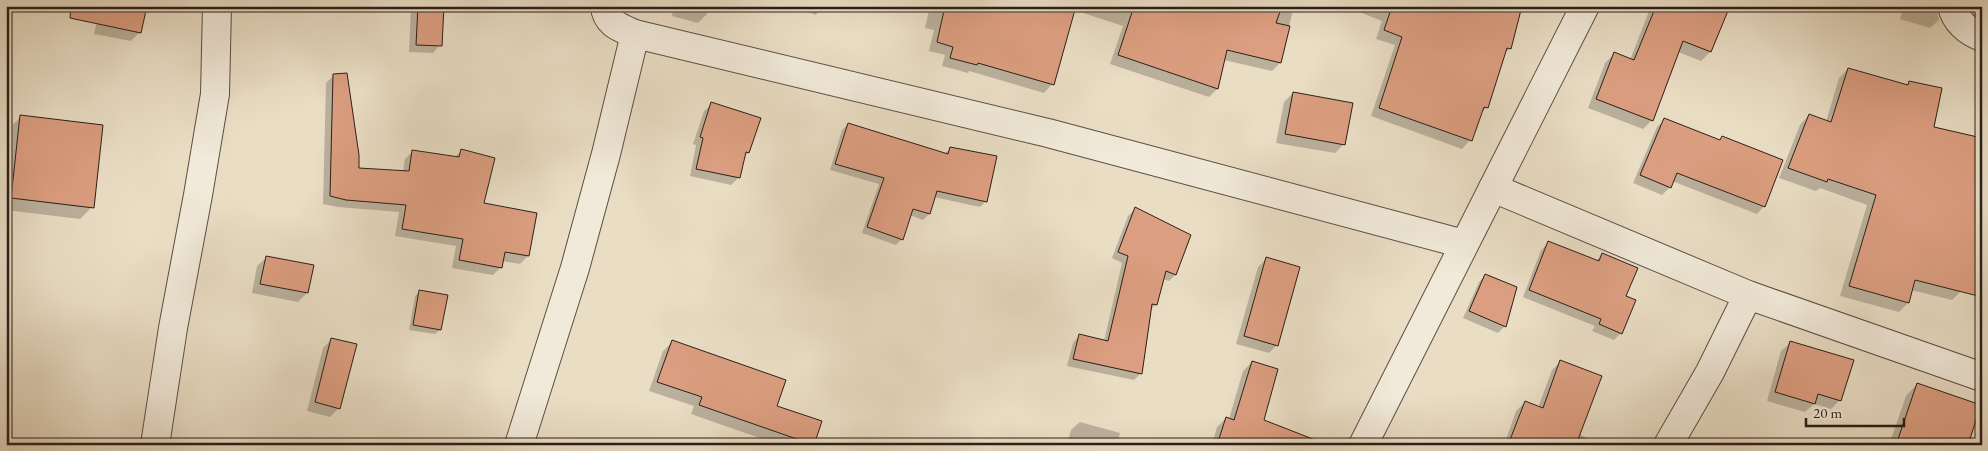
<svg xmlns="http://www.w3.org/2000/svg" width="1988" height="451" font-family="'EB Garamond',serif">
  <rect width="100%" height="100%" fill="#e9ddc4"/>
  <filter id="stains"><feTurbulence type="fractalNoise" baseFrequency=".004" numOctaves="4"/><feColorMatrix values="0 0 0 0 .2 0 0 0 0 .09 0 0 0 0 .02 0 0 0 .5 -.17"/></filter>
  <radialGradient id="worn" r=".72"><stop offset=".6" stop-color="#630" stop-opacity="0"/><stop offset="1" stop-color="#630" stop-opacity=".3"/></radialGradient>
  <g fill="#0003">
    <polygon points="411,6 481,6 475,12 442,13 440,45 433,53 409,52"/>
    <polygon points="674,6 709,6 707,14 698,23 672,16"/>
    <polygon points="791,6 822,6 816,15"/>
    <polygon points="930,6 1294,6 1280,63 1272,71 1224,60 1217,89 1209,97 1110,64 1123,26 1074,10 1052,84 1044,93 969,71 968,73 942,66 945,55 929,51 934,30 925,28"/>
    <polygon points="1344,6 1520,6 1510,48 1504,54 1487,107 1480,114 1470,140 1462,149 1371,116 1395,45 1376,39 1382,21"/>
    <polygon points="1651,6 1728,6 1710,52 1701,61 1678,52 1652,120 1643,129 1588,108 1605,63 1614,54 1630,60"/>
    <polygon points="1872,6 1888,6 1884,10"/>
    <polygon points="1904,6 1936,6 1939,20 1930,28 1900,19"/>
    <polygon points="1956,6 1982,6 1982,20 1973,28"/>
    <polygon points="100,8 140,32 131,41 94,34"/>
    <polygon points="1848,69 1905,86 1909,82 1933,128 1961,291 1952,300 1911,290 1908,303 1899,312 1840,296 1867,205 1820,188 1816,191 1779,178 1800,125 1809,115 1826,122 1839,78"/>
    <polygon points="334,75 357,169 403,172 405,159 413,151 454,158 461,151 482,204 528,256 520,264 502,261 501,267 493,275 452,268 456,246 395,236 399,212 338,207 323,204 326,83"/>
    <polygon points="1293,93 1344,144 1335,153 1276,143 1284,102"/>
    <polygon points="712,104 748,152 743,158 738,178 731,185 690,176 696,145 693,144 704,111"/>
    <polygon points="21,117 92,207 80,219 6,210 6,152 9,128"/>
    <polygon points="1664,120 1719,141 1722,138 1764,206 1757,214 1672,181 1669,188 1662,195 1633,183 1657,127"/>
    <polygon points="848,124 944,154 951,148 986,201 980,207 934,197 929,214 923,220 910,215 902,239 896,245 862,233 879,184 830,170 842,130"/>
    <polygon points="1135,209 1175,275 1169,281 1162,279 1156,304 1149,311 1141,373 1134,380 1067,366 1073,343 1079,336 1104,341 1122,263 1112,258 1128,216"/>
    <polygon points="1548,243 1596,261 1602,254 1625,297 1621,333 1614,340 1592,331 1595,326 1523,297 1541,250"/>
    <polygon points="266,258 307,293 298,302 252,293 257,266"/>
    <polygon points="1266,259 1277,345 1269,353 1236,344 1258,267"/>
    <polygon points="1486,275 1505,326 1498,333 1463,318 1479,282"/>
    <polygon points="420,291 446,296 440,330 435,334 409,330 415,296"/>
    <polygon points="332,339 339,408 330,417 307,411 323,348"/>
    <polygon points="672,342 775,406 813,444 780,445 691,414 694,406 649,391 663,351"/>
    <polygon points="1790,343 1840,400 1831,409 1814,404 1805,412 1767,401 1781,351"/>
    <polygon points="1252,362 1262,421 1309,445 1212,445 1217,427 1226,418 1229,419 1243,371"/>
    <polygon points="1560,362 1579,434 1601,445 1504,445 1516,411 1525,402 1538,408 1552,370"/>
    <polygon points="1917,384 1966,445 1889,445 1906,396"/>
    <polygon points="1080,422 1120,433 1117,445 1067,445 1071,430"/>
  </g>
  <g fill="#db9e80" stroke="#2a1f18">
    <polygon points="71,6 147,6 141,33 70,18"/>
    <polygon points="418,6 444,6 442,46 416,45"/>
    <polygon points="945,6 1076,6 1054,85 978,63 977,65 950,58 953,47 937,42"/>
    <polygon points="1134,6 1282,6 1276,23 1290,26 1281,63 1227,50 1218,89 1118,55"/>
    <polygon points="1392,6 1522,6 1511,49 1507,48 1488,108 1484,107 1472,141 1379,108 1402,37 1384,30"/>
    <polygon points="1656,6 1730,6 1711,52 1683,41 1653,121 1596,99 1614,52 1634,60"/>
    <polygon points="1848,68 1908,85 1909,81 1942,88 1934,127 1982,138 1982,297 1915,280 1909,303 1849,286 1876,195 1828,179 1827,182 1788,168 1809,114 1831,122"/>
    <polygon points="347,73 359,155 359,168 409,171 412,150 459,157 461,149 495,158 484,203 537,213 529,256 505,252 502,268 459,260 463,239 402,229 406,205 346,200 330,196 333,74"/>
    <polygon points="1293,92 1353,103 1345,145 1285,134"/>
    <polygon points="711,102 761,118 749,153 746,152 740,178 696,169 703,138 700,137"/>
    <polygon points="20,115 103,125 94,208 11,198"/>
    <polygon points="1664,118 1720,140 1722,136 1783,160 1765,207 1677,173 1671,188 1640,175"/>
    <polygon points="848,123 948,154 950,147 997,156 987,202 937,191 930,214 913,209 903,240 867,227 884,178 835,164"/>
    <polygon points="1135,207 1191,235 1176,275 1166,271 1157,305 1152,304 1142,374 1073,359 1079,334 1108,341 1128,256 1118,252"/>
    <polygon points="1548,241 1599,261 1602,253 1638,268 1626,296 1636,300 1622,334 1599,324 1601,319 1529,290"/>
    <polygon points="266,256 314,265 308,293 260,284"/>
    <polygon points="1266,257 1300,267 1278,346 1244,336"/>
    <polygon points="1485,274 1517,287 1506,327 1469,311"/>
    <polygon points="419,290 448,295 441,330 413,325"/>
    <polygon points="331,338 357,344 340,409 315,402"/>
    <polygon points="672,340 786,380 777,406 822,421 814,445 699,405 702,397 657,382"/>
    <polygon points="1790,341 1854,360 1841,401 1818,394 1815,404 1775,392"/>
    <polygon points="1560,360 1602,376 1576,445 1508,445 1525,401 1543,408"/>
    <polygon points="1252,361 1278,369 1264,420 1323,443 1323,445 1217,445 1226,417 1234,420"/>
    <polygon points="1917,383 1981,405 1968,445 1896,445"/>
  </g>
  <g fill="none" stroke-linecap="round" stroke-linejoin="round">
    <defs>
      <g id="street">
        <path d="M 605,6 C 606,24 621,28 635,34 L 1048,133 L 1464,244"/>
        <path d="M 1952,6 C 1955,21 1968,32 1982,37"/>
        <polyline points="1493,188 1748,295 1982,377"/>
        <polyline points="155,445 173,328 198,195 215,94 217,6"/>
        <polyline points="519,445 575,268 606,154 635,34"/>
        <polyline points="1363,445 1585,6"/>
        <polyline points="1668,445 1710,372 1748,295"/>
      </g>
    </defs>
    <use href="#street" stroke="#5a4e43" stroke-width="30"/>
    <use href="#street" stroke="#f1e9d9" stroke-width="28"/>
  </g>
  <rect width="1988" height="451" fill="none" stroke="#e9ddc4" stroke-width="25"/>
  <rect x="8" y="8" width="1973" height="436" fill="none" stroke="#2a1f18" stroke-width="2.5"/>
  <rect x="12" y="12" width="1963" height="426" fill="none" stroke="#2a1f18"/>
  <path d="M1806 418v8h98v-8" fill="none" stroke="#2a1f18" stroke-width="2.5"/>
  <text x="1813" y="418" font-size="15" fill="#2a1f18" stroke="#f1e9d9" stroke-width="4" paint-order="stroke">20 m</text>
  <rect width="100%" height="100%" filter="url(#stains)"/>
  <rect width="100%" height="100%" fill="url(#worn)"/>
</svg>
